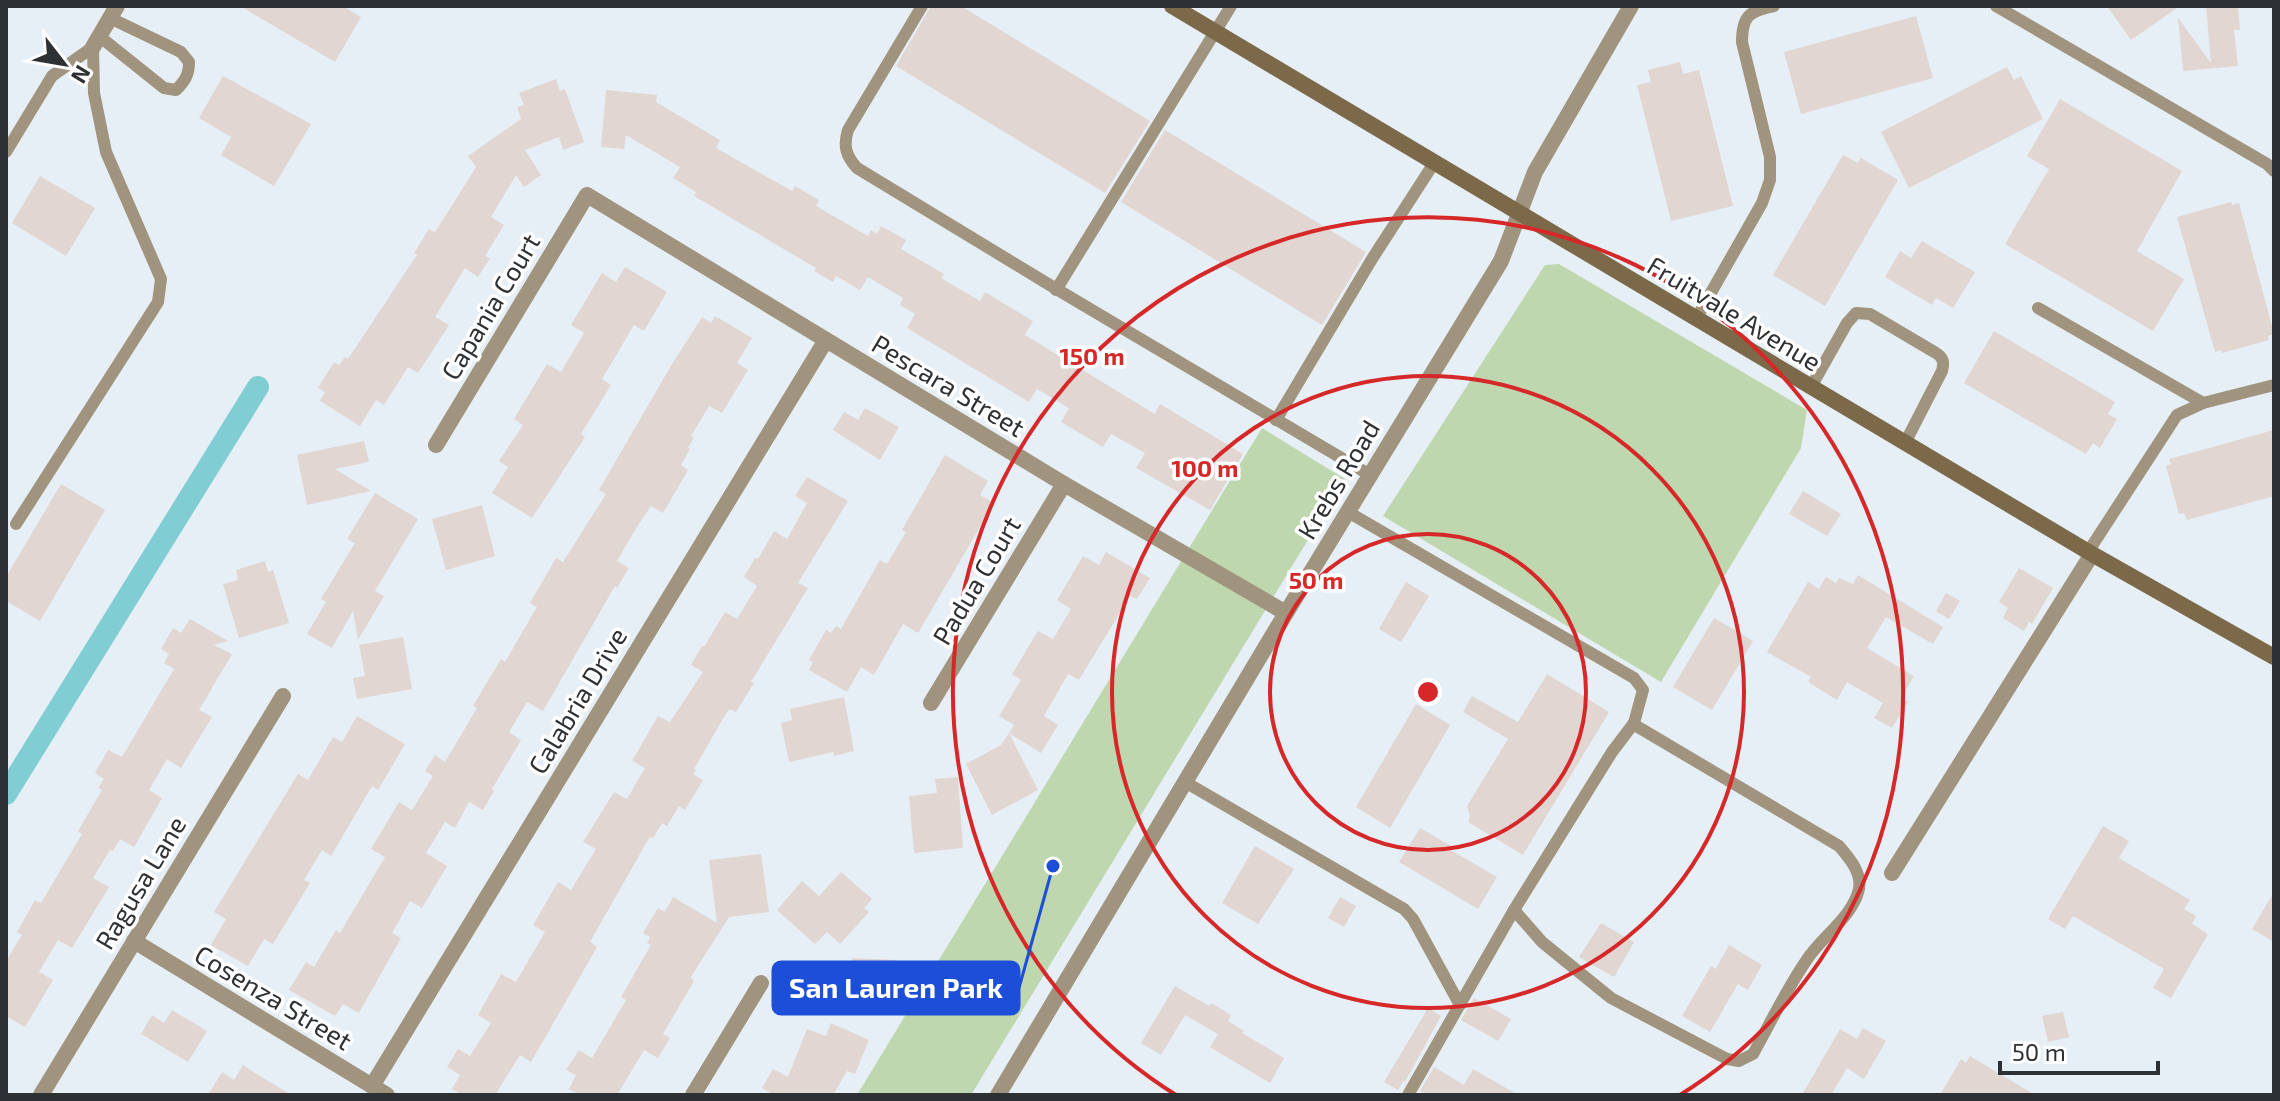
<svg xmlns="http://www.w3.org/2000/svg" width="2280" height="1101" font-family="'Exo 2',sans-serif">
  <rect width="100%" height="100%" fill="#e6eff6"/>
  <g fill="#bed7ae">
    <polygon points="1559,264 1807,410 1801,448 1661,682 1383,516 1545,265"/>
    <polygon points="1262,428 1345,479 971,1095 857,1095"/>
  </g>
  <g fill="none" stroke-linecap="round" stroke-linejoin="round">
    <polyline stroke="#80ced3" stroke-width="22" points="6,794 258,387"/>
  </g>
  <g fill="#e1d6d2">
    <polygon points="240,6 343,6 361,17 335,62"/>
    <polygon points="931,6 961,6 1150,121 1105,193 896,66"/>
    <polygon points="2107,6 2180,6 2131,40"/>
    <polygon points="2206,6 2238,6 2240,30 2234,30 2238,66 2183,71 2178,18 2211,63"/>
    <polygon points="1916,16 1933,78 1801,114 1784,52"/>
    <polygon points="1680,62 1683,74 1699,70 1733,206 1671,221 1637,85 1651,82 1648,70"/>
    <polygon points="2007,67 2014,80 2021,76 2043,119 1909,188 1881,132"/>
    <polygon points="223,76 311,124 274,186 221,155 231,137 199,118"/>
    <polygon points="556,79 560,91 565,89 584,142 563,150 559,137 525,150 541,175 524,187 516,175 491,217 504,225 485,256 490,258 478,277 465,268 435,317 449,325 418,373 408,367 384,405 376,400 360,426 320,401 325,392 318,388 334,362 339,365 345,357 348,359 417,255 414,253 429,229 435,232 461,191 476,167 468,156 521,119 517,107 524,105 519,93"/>
    <polygon points="606,90 657,95 656,102 720,140 716,148 792,191 795,186 819,200 816,206 868,236 871,230 877,234 881,226 906,240 901,249 944,274 941,278 980,301 985,292 1033,321 1025,335 1150,411 1155,414 1160,404 1243,454 1210,510 1136,468 1145,453 1111,434 1103,447 1061,422 1069,408 1037,389 1029,402 907,328 915,314 900,305 903,298 868,277 860,290 836,276 833,282 814,271 816,268 694,196 696,192 673,178 680,167 626,135 624,149 601,147"/>
    <polygon points="2060,99 2182,171 2137,251 2184,279 2153,331 2005,244 2049,169 2027,156"/>
    <polygon points="1165,130 1366,252 1322,325 1121,202"/>
    <polygon points="1843,155 1858,163 1861,158 1898,180 1825,306 1773,275"/>
    <polygon points="40,176 95,208 66,256 12,223"/>
    <polygon points="2231,202 2232,205 2239,203 2274,334 2268,336 2269,340 2222,353 2221,350 2215,352 2177,217"/>
    <polygon points="1922,241 1975,272 1953,308 1936,298 1932,305 1885,277 1900,251 1911,258"/>
    <polygon points="625,267 667,292 644,331 634,325 602,379 611,385 581,434 585,437 532,518 492,493 508,467 499,461 523,425 514,419 547,364 561,372 584,333 571,325 602,273 616,282"/>
    <polygon points="715,316 752,338 737,363 748,370 722,413 709,406 691,436 694,437 688,448 690,449 681,465 688,470 663,513 651,506 635,530 617,561 629,568 617,588 615,586 543,711 527,702 509,732 521,740 492,789 494,791 483,810 469,802 455,828 445,822 426,853 447,866 422,908 410,901 392,933 401,938 359,1013 343,1004 335,1016 289,990 306,962 314,967 336,930 340,933 385,857 371,849 399,802 412,810 433,776 425,771 435,755 445,762 477,708 473,706 501,659 505,662 537,607 530,603 556,558 563,562 606,494 599,490 672,364 702,317 711,323"/>
    <polygon points="1994,331 2115,402 2108,414 2117,419 2100,448 2093,443 2086,454 1964,383"/>
    <polygon points="865,408 899,427 880,460 833,430 844,412 858,420"/>
    <polygon points="2274,430 2274,496 2187,520 2184,513 2179,514 2166,466 2171,464 2169,459"/>
    <polygon points="364,441 369,462 335,469 371,491 307,505 297,455"/>
    <polygon points="945,455 988,481 980,495 994,503 918,633 903,624 874,675 861,667 847,692 809,670 813,662 809,660 826,630 831,633 836,626 841,629 880,560 887,564 906,532 902,530"/>
    <polygon points="807,477 848,501 798,583 808,588 751,682 754,683 736,712 730,709 725,715 694,769 696,770 693,774 703,780 685,810 679,806 667,826 662,823 654,837 649,838 590,942 597,947 531,1062 520,1055 495,1095 463,1095 452,1089 460,1075 447,1067 458,1049 470,1056 491,1023 478,1015 501,974 516,982 545,932 533,925 558,882 571,890 596,849 583,842 614,792 627,799 645,768 632,761 658,716 670,722 703,672 691,665 702,646 704,647 725,612 737,619 757,586 744,577 755,558 758,559 774,531 787,539 807,503 795,496"/>
    <polygon points="61,484 105,510 40,621 6,601 6,577"/>
    <polygon points="1803,491 1841,514 1827,536 1789,514"/>
    <polygon points="375,493 418,519 375,591 384,596 358,640 353,611 332,648 307,634 326,602 321,599 355,543 347,539"/>
    <polygon points="482,505 495,556 446,570 432,519"/>
    <polygon points="1106,552 1150,578 1137,599 1130,596 1079,680 1068,674 1044,716 1058,725 1041,753 1009,733 1014,725 999,716 1021,680 1012,674 1038,631 1053,639 1071,609 1057,600 1083,556 1099,565"/>
    <polygon points="265,561 268,572 273,570 289,623 239,638 223,584 238,580 236,570"/>
    <polygon points="2019,568 2053,588 2032,624 2029,622 2024,631 2003,618 2008,608 1999,602"/>
    <polygon points="1858,575 1943,627 1933,644 1886,617 1867,648 1914,676 1901,698 1908,702 1892,728 1874,718 1883,703 1847,682 1837,700 1808,682 1811,677 1767,652 1808,582 1819,589 1826,577 1836,583 1839,578 1853,584"/>
    <polygon points="1406,582 1429,596 1401,642 1379,629"/>
    <polygon points="1946,593 1960,601 1949,619 1936,611"/>
    <polygon points="1714,618 1753,641 1712,710 1673,687"/>
    <polygon points="190,619 228,641 214,645 232,654 199,710 212,717 181,768 167,759 149,790 162,798 134,847 120,839 113,851 110,850 93,878 109,887 72,948 58,940 39,972 53,980 25,1027 6,1016 6,961 22,935 17,932 35,900 41,903 82,834 78,831 102,790 98,788 104,779 95,773 108,750 122,757 174,669 164,663 169,654 161,649 173,628 181,633"/>
    <polygon points="403,637 412,689 357,699 353,678 365,676 359,645"/>
    <polygon points="1547,674 1609,712 1523,855 1468,822 1470,816 1467,806 1508,739 1463,712 1472,696 1518,722"/>
    <polygon points="844,697 854,751 834,756 833,752 789,762 781,723 792,720 790,709"/>
    <polygon points="1416,704 1450,725 1390,828 1356,807"/>
    <polygon points="357,716 405,744 378,790 372,786 331,856 322,850 304,880 310,883 273,944 264,939 248,966 211,945 226,919 214,912 298,774 308,780 333,737 342,742"/>
    <polygon points="1009,733 1038,790 992,815 966,764 1001,745"/>
    <polygon points="958,777 963,848 914,853 909,796 937,793 935,779"/>
    <polygon points="2103,826 2129,841 2119,858 2190,900 2184,909 2196,916 2192,924 2208,934 2171,998 2153,988 2164,969 2073,916 2065,929 2048,919"/>
    <polygon points="1420,828 1451,846 1449,849 1497,877 1478,909 1399,862"/>
    <polygon points="1255,846 1294,869 1258,924 1222,903"/>
    <polygon points="761,854 769,912 729,917 691,977 694,981 663,1034 670,1038 658,1058 644,1050 617,1095 580,1095 569,1089 576,1075 566,1070 579,1050 592,1058 626,1000 621,997 651,945 647,943 650,937 643,933 658,908 665,912 673,897 717,923 709,860"/>
    <polygon points="841,872 872,899 864,908 869,912 840,944 827,932 815,944 777,910 802,881 819,896"/>
    <polygon points="2274,892 2274,942 2252,929"/>
    <polygon points="1340,897 1356,906 1344,927 1328,918"/>
    <polygon points="1601,923 1634,942 1614,977 1579,957"/>
    <polygon points="1729,945 1762,965 1748,990 1738,984 1710,1032 1682,1016 1711,966 1716,969"/>
    <polygon points="852,958 896,960 896,962 907,963 905,1009 836,1006 838,985 850,986"/>
    <polygon points="1175,986 1209,1006 1211,1003 1231,1015 1228,1021 1244,1031 1242,1033 1284,1058 1270,1083 1210,1047 1218,1034 1185,1015 1161,1055 1141,1043"/>
    <polygon points="1474,998 1511,1019 1498,1041 1461,1020"/>
    <polygon points="1428,1008 1441,1016 1405,1082 1403,1081 1398,1090 1384,1082"/>
    <polygon points="172,1010 207,1031 188,1062 141,1034 152,1015 164,1023"/>
    <polygon points="2063,1012 2069,1037 2048,1042 2042,1016"/>
    <polygon points="831,1023 869,1040 855,1074 847,1071 833,1095 774,1095 762,1088 773,1069 788,1077 807,1029 826,1036"/>
    <polygon points="1863,1028 1886,1041 1864,1079 1847,1068 1831,1095 1802,1095 1840,1029 1857,1039"/>
    <polygon points="1970,1056 2035,1095 1940,1095 1961,1059 1966,1063"/>
    <polygon points="243,1065 263,1078 292,1095 208,1095 222,1072 234,1080"/>
    <polygon points="1434,1067 1464,1085 1473,1069 1518,1095 1427,1095 1420,1091"/>
  </g>
  <g fill="none" stroke-linecap="round" stroke-linejoin="round">
    <g stroke="#a1947e" stroke-width="12">
      <path d="M 922,6 L 848,130 C 843,146 846,156 857,168 L 1058,290 L 1370,475"/>
      <polyline points="1996,6 2267,164 2274,171"/>
      <path d="M 99,36 L 164,88 L 176,90 C 185,81 189,75 189,62 L 181,52 L 110,18"/>
      <polyline points="6,152 52,76 93,47"/>
      <polyline points="1056,290 1231,6"/>
      <polyline points="2038,308 2203,403"/>
      <path d="M 1696,319 L 1762,203 L 1770,180 L 1770,157 L 1742,42 C 1742,16 1749,11 1774,6"/>
      <path d="M 1811,387 L 1847,323 L 1856,313 L 1870,314 L 1936,353 C 1944,358 1944,363 1942,371 L 1905,443"/>
      <polyline points="1276,420 1372,259 1434,163"/>
      <polyline points="1348,512 1634,678 1643,690 1634,723 1612,752 1514,910 1408,1095"/>
      <polyline points="16,524 158,302 161,279 106,152 94,93 93,47"/>
      <polyline points="2088,552 2177,415 2203,403 2274,385"/>
      <polyline points="1185,782 1404,909 1413,919 1460,1005"/>
      <path d="M 1514,910 L 1542,942 L 1611,998 L 1727,1059 L 1739,1061 L 1753,1054 C 1771,1022 1787,988 1808,958 C 1823,936 1853,916 1859,889 C 1862,872 1849,858 1839,846 L 1633,724"/>
    </g>
    <g stroke="#a1947e" stroke-width="16">
      <polyline points="93,47 117,6"/>
      <polyline points="436,445 587,195 1064,484 1286,613"/>
      <polyline points="931,703 1064,484"/>
      <polyline points="1892,873 2092,554"/>
      <polyline points="134,941 387,1095"/>
      <polyline points="372,1086 826,340"/>
      <polyline points="41,1095 283,696"/>
      <polyline points="693,1095 761,983"/>
    </g>
    <polyline stroke="#a1947e" stroke-width="16" points="998,1095 1286,613 1501,261 1535,172 1631,6"/>
    <polyline stroke="#7c6949" stroke-width="16" points="1172,6 2092,554 2274,657"/>
  </g>
  <g fill="none" stroke="#d62828" stroke-width="4">
    <circle cx="1428" cy="692" r="158"/>
    <circle cx="1428" cy="692" r="316"/>
    <path d="M1176 1095A475 475 0 1 1 1680 1095"/>
  </g>
  <g text-anchor="middle" stroke-width="7" stroke-linejoin="round" paint-order="stroke">
    <g font-size="26" fill="#2e3134" stroke="#fff">
      <text transform="translate(491 307) rotate(-59)" y="9">Capania Court</text>
      <text transform="translate(1734 314) rotate(31)" y="9">Fruitvale Avenue</text>
      <text transform="translate(948 386) rotate(31)" y="9">Pescara Street</text>
      <text transform="translate(1339 480) rotate(-59)" y="9">Krebs Road</text>
      <text transform="translate(977 581) rotate(-59)" y="9">Padua Court</text>
      <text transform="translate(578 701) rotate(-59)" y="9">Calabria Drive</text>
      <text transform="translate(141 883) rotate(-59)" y="9">Ragusa Lane</text>
      <text transform="translate(273 998) rotate(31)" y="9">Cosenza Street</text>
    </g>
  </g>
  <circle cx="1428" cy="692" r="12" fill="#d62828" stroke="#fff" stroke-width="4"/>
  <g font-size="24" text-anchor="middle" font-weight="bold" fill="#d62828" stroke="#fff" stroke-width="7" stroke-linejoin="round" paint-order="stroke">
    <text x="1092" y="365">150 m</text>
    <text x="1205" y="477">100 m</text>
    <text x="1316" y="589">50 m</text>
  </g>
  <path fill="none" stroke="#1d4ed8" stroke-width="3" d="M1053 866L1019 988"/>
  <circle fill="#1d4ed8" stroke="#fff" stroke-width="3" cx="1053" cy="866" r="8"/>
  <rect fill="#1d4ed8" stroke="#1d4ed8" stroke-width="3" x="773" y="962" width="246" height="52" rx="8"/>
  <g font-size="28" text-anchor="middle" font-weight="bold" fill="#fff">
    <text x="896" y="998">San Lauren Park</text>
  </g>
  <rect width="2280" height="1101" fill="none" stroke="#2e3134" stroke-width="16"/>
  <g transform="translate(64 64) rotate(121)" stroke="#ffffff" stroke-width="6" paint-order="stroke">
  <path d="M0-6L14 30L0 20L-14 30Z" fill="#2e3134"/>
  <text y="-12" font-size="22" font-weight="bold" text-anchor="middle" fill="#2e3134">N</text>
  </g>
  <path d="M2000 1061v12h158v-12" fill="none" stroke="#2e3134" stroke-width="4"/>
  <text x="2012" y="1061" font-size="24" fill="#2e3134" stroke="#ffffff" stroke-width="6" paint-order="stroke">50 m</text>
</svg>
